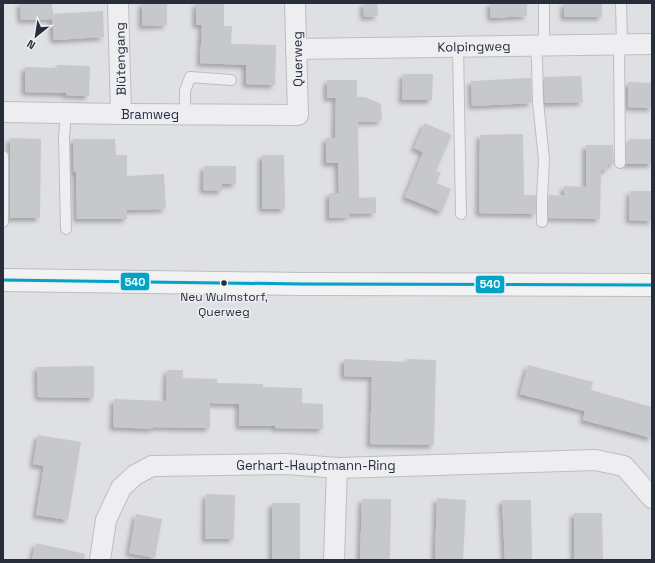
<svg xmlns="http://www.w3.org/2000/svg" width="655" height="563" font-family="'Space Grotesk',sans-serif">
  <defs>
    <filter id="shadow"><feDropShadow dx="-3.5" dy="3.5" stdDeviation="2" flood-color="#0004"/></filter>
  </defs>
  <rect width="100%" height="100%" fill="#dfe0e3"/>
  <g fill="#c7c8cb" filter="url(#shadow)">
    <polygon points="20,3 52,3 53,14 103,11 104,37 54,40 52,19 21,20"/>
    <polygon points="142,3 167,3 167,25 142,26"/>
    <polygon points="196,3 224,3 224,26 232,26 231,44 276,45 275,85 246,84 246,65 200,63 202,25 196,25"/>
    <polygon points="363,3 377,3 378,16 364,17"/>
    <polygon points="490,3 527,3 527,16 491,18"/>
    <rect x="564" y="3" width="38" height="14"/>
    <polygon points="57,65 90,66 89,96 66,95 66,93 25,92 25,67 57,68"/>
    <polygon points="403,74 433,74 432,100 402,100"/>
    <polygon points="581,76 583,102 545,103 544,77"/>
    <polygon points="531,78 532,103 472,106 471,81"/>
    <polygon points="327,80 357,80 357,97 365,97 381,104 382,121 358,122 359,198 376,197 376,213 349,214 350,217 329,218 329,193 339,193 338,163 326,163 326,138 335,138 336,98 327,98"/>
    <polygon points="628,82 652,83 652,108 628,107"/>
    <polygon points="425,123 452,135 436,171 441,173 436,183 451,189 442,212 405,197 423,152 414,148"/>
    <polygon points="523,134 524,195 536,195 536,214 479,213 480,135"/>
    <polygon points="10,138 41,139 40,218 10,218"/>
    <polygon points="73,139 115,139 116,155 127,155 127,176 164,174 166,209 127,210 127,219 77,219 76,172 74,172"/>
    <polygon points="630,139 652,139 652,164 626,164 626,144 630,144"/>
    <polygon points="586,145 613,145 614,164 608,164 608,170 601,170 600,219 548,218 549,195 564,196 564,186 586,187"/>
    <polygon points="262,155 284,155 285,209 262,209"/>
    <polygon points="204,166 236,166 236,184 222,184 222,191 203,190"/>
    <polygon points="630,191 652,191 652,221 629,220"/>
    <polygon points="344,359 406,362 407,359 436,360 434,445 370,444 372,377 344,376"/>
    <polygon points="528,365 593,382 591,390 652,407 652,438 583,420 585,411 520,394"/>
    <polygon points="94,366 94,398 38,397 37,367"/>
    <polygon points="167,370 183,370 183,378 217,379 217,383 263,384 263,387 302,388 302,403 323,404 323,429 275,428 275,426 239,426 239,404 210,403 210,428 153,427 153,429 113,427 114,399 166,401"/>
    <polygon points="38,435 81,442 68,520 36,515 44,466 33,464"/>
    <polygon points="206,494 235,495 234,539 205,539"/>
    <polygon points="437,498 466,500 463,560 435,560"/>
    <polygon points="362,499 391,499 390,560 360,560"/>
    <polygon points="502,500 531,500 532,560 505,560"/>
    <rect x="272" y="503" width="28" height="57"/>
    <polygon points="574,513 602,513 603,560 574,560"/>
    <polygon points="136,514 162,519 155,558 129,553"/>
    <polygon points="36,543 85,554 84,560 32,560"/>
  </g>
  <g fill="none" stroke-linecap="round" stroke-linejoin="round">
    <defs>
      <g id="lane">
        <polyline points="544,3 544,45"/>
        <polyline points="621,3 622,44"/>
        <polyline points="619,44 620,163"/>
        <polyline points="535,46 537,60 538,102 544,159 542,200 542,222"/>
        <polyline points="458,47 461,214"/>
        <polyline points="185,115 185,91 190,77 231,80"/>
        <polyline points="3,156 3,222"/>
        <polyline points="66,229 64,137 66,113"/>
      </g>
      <g id="street">
        <polyline points="118,3 121,114"/>
        <polyline points="296,49 652,44"/>
        <polyline points="3,112 121,114 298,115 295,3"/>
        <polyline points="100,560 106,520 121,488 135,475 152,466 287,464 337,468 595,460 624,466 652,498"/>
        <polyline points="334,560 337,468"/>
      </g>
      <polyline id="primary" points="3,280 302,284 652,285"/>
    </defs>
    <use href="#lane" stroke="#bdbec1" stroke-width="12"/>
    <use href="#street" stroke="#bdbec1" stroke-width="22"/>
    <use href="#primary" stroke="#bcbdc0" stroke-width="24"/>
    <use href="#lane" stroke="#eeeef0" stroke-width="10"/>
    <use href="#street" stroke="#eeeef0" stroke-width="20"/>
    <use href="#primary" stroke="#f3f3f4" stroke-width="22"/>
    <defs>
      <polyline id="bus-1" points="3,280 302,284 652,285"/>
    </defs>
    <use href="#bus-1" stroke="#eceef3" stroke-width="6"/>
    <use href="#bus-1" stroke="#02a3c7" stroke-width="3"/>
  </g>
  <circle fill="#282d3a" stroke="#eceef3" stroke-width="1.5" cx="224" cy="283" r="3.5"/>
  <g text-anchor="middle" stroke-width="3" stroke-linejoin="round" paint-order="stroke">
    <g font-size="12" fill="#282d3a" stroke="#eceef3">
      <text x="224" y="301">Neu Wulmstorf,<tspan x="224" dy="15">Querweg</tspan></text>
    </g>
    <g font-size="13" fill="#282d3a" stroke="#eceef3">
      <text transform="translate(474 46) rotate(-1)" y="5">Kolpingweg</text>
      <text transform="translate(120 59) rotate(-91)" y="5">Blütengang</text>
      <text transform="translate(297 59) rotate(-91)" y="5">Querweg</text>
      <text x="150" y="119">Bramweg</text>
      <text x="316" y="470">Gerhart-Hauptmann-Ring</text>
    </g>
  </g>
  <g stroke="#eceef3" stroke-width="1.5">
    <rect x="120" y="272" width="30" height="19" rx="4" fill="#02a3c7"/>
    <rect x="475" y="275" width="30" height="19" rx="4" fill="#02a3c7"/>
  </g>
  <g font-size="11" text-anchor="middle" font-weight="bold" fill="#fff">
    <text x="135" y="286">540</text>
    <text x="490" y="288">540</text>
  </g>
  <rect width="655" height="563" fill="none" stroke="#282d3a" stroke-width="8"/>
  <g transform="translate(36 36) rotate(210)" stroke="#eceef3" stroke-width="3" paint-order="stroke">
  <path d="M0-3L7 15L0 10L-7 15Z" fill="#282d3a"/>
  <text y="-6" font-size="11" font-weight="bold" text-anchor="middle" fill="#282d3a">N</text>
  </g>
</svg>
